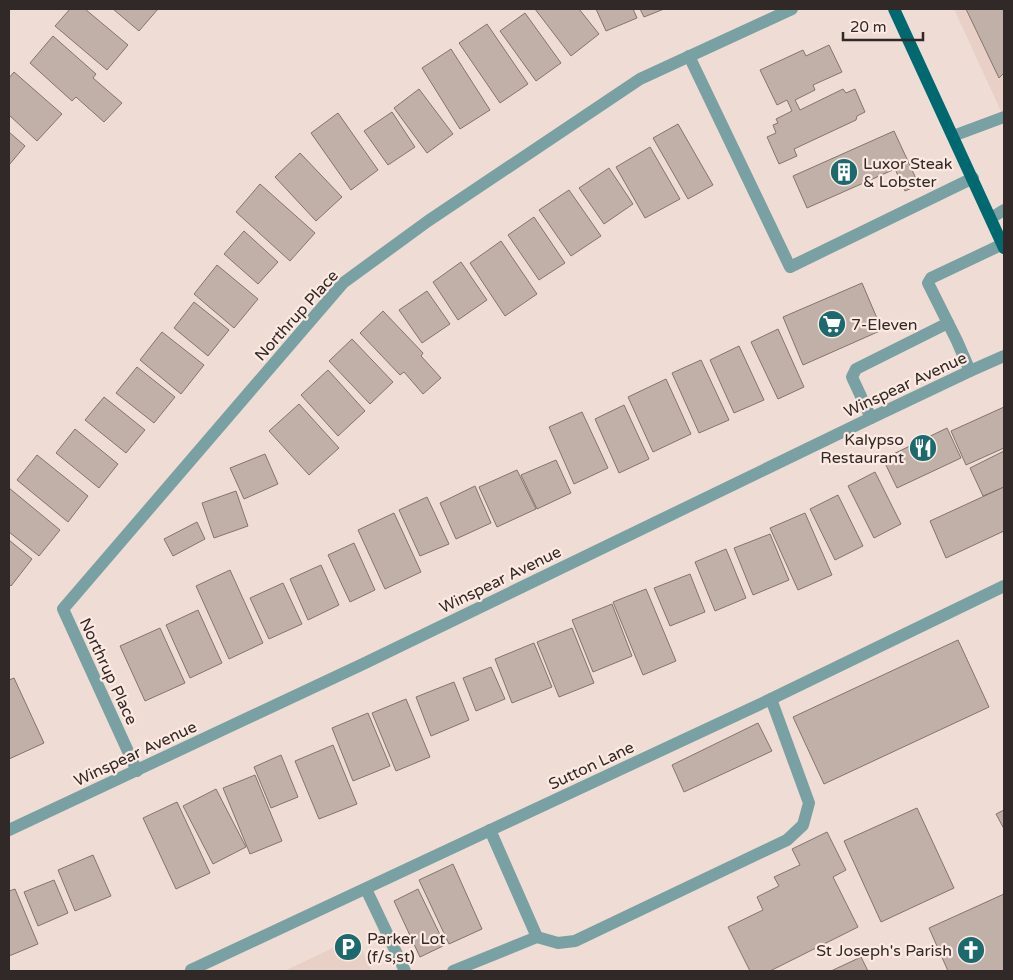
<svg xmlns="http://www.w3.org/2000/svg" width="1013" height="980" font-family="'Varela Round',sans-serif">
  <rect width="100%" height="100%" fill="#efddd5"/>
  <g fill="#e9d0c6">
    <polygon points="954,9 1004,9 1004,118"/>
    <polygon points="356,937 372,971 284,971"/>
  </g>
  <g fill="#c1b0a8" stroke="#84746e">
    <polygon points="70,9 85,9 128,45 107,70 55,26"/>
    <polygon points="113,9 158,9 139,31"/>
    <polygon points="535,9 579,9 599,34 571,56"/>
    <polygon points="596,9 633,9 637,18 606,31"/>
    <polygon points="640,9 664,9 644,17"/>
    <polygon points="966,9 1004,9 1004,73 999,78"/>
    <polygon points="525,13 561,63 536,81 500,31"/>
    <polygon points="487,24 528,84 500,103 459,43"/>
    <polygon points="53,36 96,74 93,78 122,103 104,122 76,97 72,101 30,63"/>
    <polygon points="829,45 842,72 813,85 815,90 795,100 800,110 843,89 846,93 855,89 865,112 857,116 856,120 794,149 797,156 779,164 767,137 776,133 773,125 778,123 776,119 792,111 787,100 777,105 760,70 803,50 806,56"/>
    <polygon points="451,49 490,110 460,129 422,68"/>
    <polygon points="14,72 62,114 37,141 9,115 9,78"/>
    <polygon points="419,89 453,134 427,153 394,108"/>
    <polygon points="392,112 415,147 388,165 364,131"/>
    <polygon points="338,113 378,170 351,190 311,133"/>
    <polygon points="678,124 713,185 688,199 653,138"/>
    <polygon points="894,131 919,185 905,191 895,169 807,208 793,176"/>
    <polygon points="9,132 25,146 9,165"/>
    <polygon points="650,147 680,199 645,218 616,167"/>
    <polygon points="300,153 342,197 316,221 275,177"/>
    <polygon points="609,168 633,204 604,224 579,188"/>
    <polygon points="260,184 315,233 290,261 236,212"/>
    <polygon points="569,190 601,236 571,256 539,210"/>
    <polygon points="534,217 565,263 539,280 508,235"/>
    <polygon points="244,231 278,262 258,284 224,254"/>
    <polygon points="501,241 537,294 505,316 470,263"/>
    <polygon points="461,262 487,300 458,320 433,282"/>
    <polygon points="217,265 258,299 234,328 194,294"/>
    <polygon points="862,283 882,330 803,365 783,317"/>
    <polygon points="427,291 450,324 422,343 399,310"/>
    <polygon points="194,302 229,330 208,356 174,328"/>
    <polygon points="383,311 423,353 421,356 441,378 423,394 404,372 400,375 360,333"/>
    <polygon points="778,329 804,387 778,399 751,342"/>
    <polygon points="162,332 204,365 181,394 140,360"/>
    <polygon points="352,339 393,382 370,404 329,361"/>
    <polygon points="739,346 764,400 734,413 710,360"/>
    <polygon points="701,360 729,420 699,433 672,373"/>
    <polygon points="137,367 175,397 154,423 116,393"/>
    <polygon points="328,370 365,411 338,436 301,395"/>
    <polygon points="666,379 691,434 653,452 628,397"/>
    <polygon points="104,397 145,430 126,453 85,420"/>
    <polygon points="299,404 339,448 309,475 269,431"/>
    <polygon points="624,405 649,459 619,473 595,419"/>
    <polygon points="1004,407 1004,448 966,465 951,431"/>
    <polygon points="582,412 608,468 574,484 549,427"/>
    <polygon points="947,428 961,458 897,488 883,459"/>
    <polygon points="75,429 118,464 99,488 56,453"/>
    <polygon points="1004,451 1004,487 983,496 970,468"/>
    <polygon points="265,454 278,484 244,499 230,468"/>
    <polygon points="37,455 88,496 68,522 17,480"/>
    <polygon points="556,460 571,493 537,509 521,475"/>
    <polygon points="517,470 536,509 497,527 479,487"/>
    <polygon points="875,472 901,524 874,538 848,486"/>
    <polygon points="475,486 491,523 456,539 440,503"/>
    <polygon points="1004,487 1004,531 946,558 930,521"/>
    <polygon points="9,488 60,530 39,556 9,532"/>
    <polygon points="236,491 248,526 214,538 202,503"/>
    <polygon points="838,495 863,546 835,560 810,509"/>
    <polygon points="427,497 449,544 420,556 399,510"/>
    <polygon points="394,513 421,572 385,589 358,530"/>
    <polygon points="805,513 832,575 798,590 770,528"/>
    <polygon points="197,522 205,539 173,556 164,539"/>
    <polygon points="770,534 789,580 753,595 734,548"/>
    <polygon points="9,540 32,559 11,586 9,584"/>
    <polygon points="354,543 375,590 350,602 328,555"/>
    <polygon points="726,549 746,598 715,611 695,562"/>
    <polygon points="321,565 339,605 308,620 290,579"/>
    <polygon points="230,570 263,643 229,659 196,586"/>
    <polygon points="690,574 705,612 670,626 654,588"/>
    <polygon points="283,583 302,624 269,639 250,598"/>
    <polygon points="646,589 676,661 643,675 613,602"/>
    <polygon points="612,604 632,656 593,672 572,620"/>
    <polygon points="198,610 222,663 190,678 166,625"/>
    <polygon points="160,628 185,683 145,701 120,646"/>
    <polygon points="572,628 594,683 559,697 537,642"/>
    <polygon points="958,640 989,707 824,784 793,717"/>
    <polygon points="534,643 552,687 512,703 495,659"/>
    <polygon points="491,667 505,699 476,711 463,678"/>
    <polygon points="14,678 44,743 9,759 9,680"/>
    <polygon points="454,682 469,720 431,736 416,697"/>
    <polygon points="406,699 430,757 396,771 372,713"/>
    <polygon points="368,713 390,766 353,781 332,728"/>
    <polygon points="758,723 772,751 684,792 672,765"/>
    <polygon points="333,745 357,804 319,819 295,761"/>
    <polygon points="281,755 298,797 271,808 254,767"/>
    <polygon points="255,775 282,841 250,854 223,788"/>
    <polygon points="216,789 246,847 213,864 183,806"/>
    <polygon points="177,802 210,873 176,889 143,818"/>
    <polygon points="917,808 954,888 881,922 844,841"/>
    <polygon points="1004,810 1004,829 996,814"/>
    <polygon points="827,832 846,870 833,877 858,927 770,971 750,971 728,927 763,910 757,897 779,886 774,877 800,865 792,849"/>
    <polygon points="93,855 111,896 75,911 58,870"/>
    <polygon points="453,864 482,929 449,944 419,880"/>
    <polygon points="54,880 68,913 38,926 24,892"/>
    <polygon points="15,889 38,944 9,956 9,891"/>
    <polygon points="418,889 445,945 420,957 394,901"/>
    <polygon points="1004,894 1004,971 948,971 929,928"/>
    <polygon points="861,957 868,971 831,971"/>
  </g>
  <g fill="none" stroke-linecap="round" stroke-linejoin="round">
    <g stroke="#79a0a3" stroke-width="12">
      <polyline points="689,56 790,267 973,178"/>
      <polyline points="953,136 1004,117"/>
      <polyline points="991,218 1004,210"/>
      <polyline points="970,371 957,341 928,283 931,278 1003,244"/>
      <polyline points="871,418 852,377 856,369 948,323"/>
      <polyline points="490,830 537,937"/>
      <polyline points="366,889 405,971"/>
      <polyline points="453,971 537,937 558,943 575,941 787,840 803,825 809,803 771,699"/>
    </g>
    <g stroke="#79a0a3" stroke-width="12">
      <polyline points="137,771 63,609 343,283 428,221 640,79 792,9"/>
      <polyline points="191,970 771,699 1004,586"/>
    </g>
    <polyline stroke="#79a0a3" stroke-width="12" points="9,830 363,664 871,418 970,371 1004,356"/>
    <polyline stroke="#00696f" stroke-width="12" points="894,9 1004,248"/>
  </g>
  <defs>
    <symbol id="building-disc" viewBox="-11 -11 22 22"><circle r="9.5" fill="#1c696e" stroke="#fceae2"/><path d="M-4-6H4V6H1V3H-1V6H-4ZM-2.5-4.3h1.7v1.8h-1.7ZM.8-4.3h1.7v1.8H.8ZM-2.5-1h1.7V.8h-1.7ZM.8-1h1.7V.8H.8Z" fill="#fff"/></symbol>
    <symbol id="supermarket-disc" viewBox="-11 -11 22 22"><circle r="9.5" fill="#1c696e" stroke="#fceae2"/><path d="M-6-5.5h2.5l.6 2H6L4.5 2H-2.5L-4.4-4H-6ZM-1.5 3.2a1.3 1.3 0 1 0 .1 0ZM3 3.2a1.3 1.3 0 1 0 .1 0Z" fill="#fff"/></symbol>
    <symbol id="restaurant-disc" viewBox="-11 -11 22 22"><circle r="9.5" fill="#1c696e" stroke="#fceae2"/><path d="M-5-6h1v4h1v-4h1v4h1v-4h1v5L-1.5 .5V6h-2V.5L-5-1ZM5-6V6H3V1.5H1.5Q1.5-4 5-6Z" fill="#fff"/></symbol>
    <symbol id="parking-disc" viewBox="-11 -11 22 22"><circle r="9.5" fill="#1c696e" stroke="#fceae2"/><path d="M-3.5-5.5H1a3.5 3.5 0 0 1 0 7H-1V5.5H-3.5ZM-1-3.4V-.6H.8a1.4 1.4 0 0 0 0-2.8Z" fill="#fff"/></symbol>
    <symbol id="church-disc" viewBox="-11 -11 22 22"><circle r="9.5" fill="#1c696e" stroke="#fceae2"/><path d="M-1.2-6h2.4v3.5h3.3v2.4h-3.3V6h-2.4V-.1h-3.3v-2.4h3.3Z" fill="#fff"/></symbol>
  </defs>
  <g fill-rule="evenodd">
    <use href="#building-disc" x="828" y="156" width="32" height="32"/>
    <use href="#supermarket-disc" x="816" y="308" width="32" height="32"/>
    <use href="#restaurant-disc" x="907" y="432" width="32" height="32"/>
    <use href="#parking-disc" x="332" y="931" width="32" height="32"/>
    <use href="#church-disc" x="955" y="934" width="32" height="32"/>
  </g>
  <g text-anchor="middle" stroke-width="4.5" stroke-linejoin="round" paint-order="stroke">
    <g font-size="16" fill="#302927" stroke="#fceae2" text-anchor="start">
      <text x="863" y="169">Luxor Steak<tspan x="863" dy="18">&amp; Lobster</tspan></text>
      <text x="851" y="330">7-Eleven</text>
      <text x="904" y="445" text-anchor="end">Kalypso<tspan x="904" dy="18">Restaurant</tspan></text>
      <text x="367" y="944">Parker Lot<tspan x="367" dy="18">(f/s,st)</tspan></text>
      <text x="952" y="956" text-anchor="end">St Joseph's Parish</text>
    </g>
    <g font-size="16" fill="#302927" stroke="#fceae2">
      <text transform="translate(296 315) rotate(-48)" y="6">Northrup Place</text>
      <text transform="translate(905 384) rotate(-25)" y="6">Winspear Avenue</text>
      <text transform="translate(500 579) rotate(-26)" y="6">Winspear Avenue</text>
      <text transform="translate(109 671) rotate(65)" y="6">Northrup Place</text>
      <text transform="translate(135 753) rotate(-25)" y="6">Winspear Avenue</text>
      <text transform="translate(591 765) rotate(-25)" y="6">Sutton Lane</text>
    </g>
  </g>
  <rect width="1013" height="980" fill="none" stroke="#302927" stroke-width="20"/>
  <path d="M843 32v8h80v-8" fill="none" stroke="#302927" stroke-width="2.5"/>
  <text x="850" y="32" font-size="15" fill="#302927" stroke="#fceae2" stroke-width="4" paint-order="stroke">20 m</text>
</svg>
